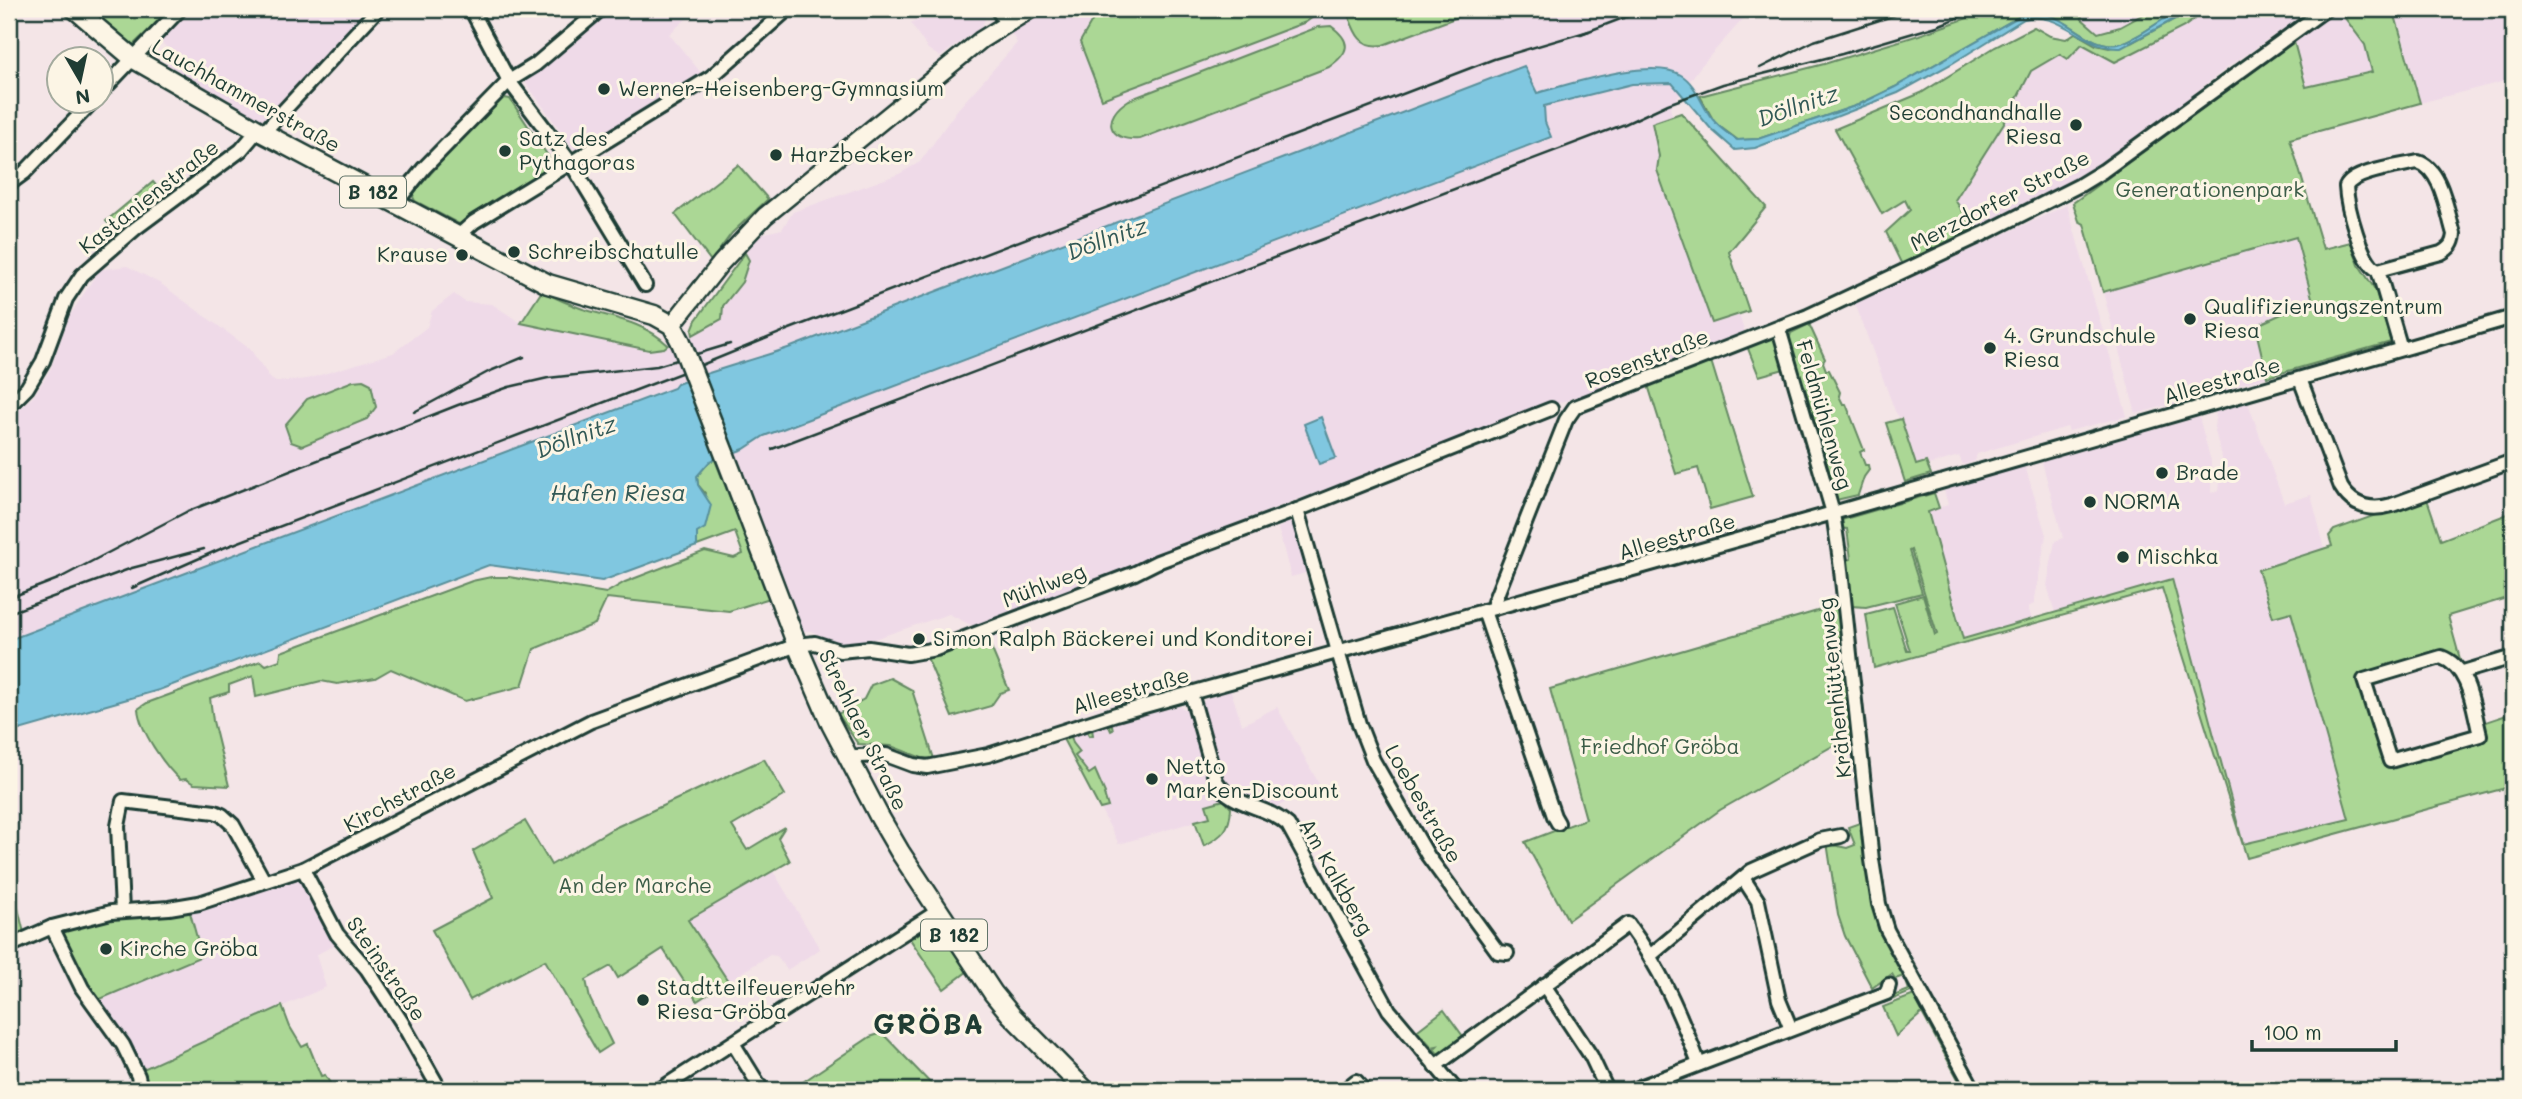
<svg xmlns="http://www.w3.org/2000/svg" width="2522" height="1099" font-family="Mali,sans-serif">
  <rect width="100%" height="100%" fill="#f4e5e7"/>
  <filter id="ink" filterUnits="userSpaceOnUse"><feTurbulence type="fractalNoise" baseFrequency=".0143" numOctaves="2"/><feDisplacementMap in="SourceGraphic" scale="14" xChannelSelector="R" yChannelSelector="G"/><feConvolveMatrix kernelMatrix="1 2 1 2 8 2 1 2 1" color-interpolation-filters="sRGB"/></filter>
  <g filter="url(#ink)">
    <g fill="#efdae8">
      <polygon points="189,9 366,9 265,118 259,120 165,65 175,54 159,41"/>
      <polygon points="607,9 698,9 669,34 702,74 575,151 523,79"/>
      <polygon points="935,9 985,9 985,19 981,27 940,57 928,49 911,24"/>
      <polygon points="1055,9 1752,9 1700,67 1670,108 1746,336 1584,399 1578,396 1564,401 1288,503 1154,555 1135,569 977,628 949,614 856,645 843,646 811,631 802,631 735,453 764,436 1551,137 1545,122 1543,106 1524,67 791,347 677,384 674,388 9,640 9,419 34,396 51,368 69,317 99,270 127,266 161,284 250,349 271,379 276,382 307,379 393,353 427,327 432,311 454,294 465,302 492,304 521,323 649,350 664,348 693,335 723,306 742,282 749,260 745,253 761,234 782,229 793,212 899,174 920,162 957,110 1017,43 1010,31"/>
      <polygon points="2081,9 2153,9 2120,27 2098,33 2082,19"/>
      <polygon points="2208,9 2312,9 2228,67 2100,167 2057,190 1974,228 1955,200 2007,118 2031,71 2048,60 2082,44 2115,62 2184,27"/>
      <polygon points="2389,9 2513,9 2513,79 2420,103 2397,19"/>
      <polygon points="2339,10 2365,45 2372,72 2306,87 2294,42"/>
      <polygon points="2067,205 2127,416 2069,431 2067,427 1977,454 1975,461 1963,465 1959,456 1928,465 1926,462 1916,465 1901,420 1895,411 1855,303"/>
      <polygon points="2296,237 2314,305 2286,312 2255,326 2267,377 2136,414 2103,292"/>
      <polygon points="2248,403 2284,503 2311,495 2325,549 2258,570 2291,611 2349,819 2242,844 2172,579 2055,613 2047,585 2055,541 2063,538 2042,462 2199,417 2211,461 2211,493 2219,490 2223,462 2214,427 2216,412"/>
      <polygon points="2025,466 2046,535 2034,604 2028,607 2032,619 1963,639 1928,511 1948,505 1944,490"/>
      <polygon points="1294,519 1309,572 1291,577 1278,528 1285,525 1284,522"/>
      <polygon points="1231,691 1242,725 1277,707 1319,784 1277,807 1237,794 1227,784 1223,779 1202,705 1205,699"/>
      <polygon points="1174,704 1187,710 1214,791 1224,800 1207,805 1210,817 1119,844 1062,737"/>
      <polygon points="773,871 820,949 787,970 777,956 770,955 728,981 688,919"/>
      <polygon points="298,877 301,877 336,944 316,955 326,987 143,1069 104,1006 98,1000 201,956 189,909"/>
    </g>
    <g fill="#abd795" stroke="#658a64" stroke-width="2">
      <polygon points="89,9 171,9 133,45 125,43"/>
      <polygon points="1099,9 1126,9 1127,11 1137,9 1324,9 1306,22 1102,99 1080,42"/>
      <path d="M 1346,9 L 1479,9 L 1383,45 C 1357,49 1354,29 1346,9 Z"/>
      <path d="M 1993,9 L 2081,9 L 2082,19 L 2098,33 L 2120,27 L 2153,9 L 2180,9 C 2165,17 2133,42 2118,44 C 2084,50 2061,2 2022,15 L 1895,87 L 1858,105 L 1758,139 L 1738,140 L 1715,123 L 1700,96 L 1824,64 L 1919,35 Z"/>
      <polygon points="2193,9 2208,9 2184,27 2115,62 2082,44 2068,59 2060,54 2031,71 2007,118 1955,200 1974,228 1902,265 1886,232 1910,210 1905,200 1882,214 1835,129 1921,93 1995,47 2034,27 2050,36 2066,39 2075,33 2096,45 2109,48 2131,43"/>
      <polygon points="2340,9 2389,9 2396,19 2420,103 2290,139 2323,249 2351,242 2359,265 2376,291 2391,342 2267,377 2255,326 2286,312 2314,305 2296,237 2103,292 2084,224 2079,221 2073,203 2294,42 2306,87 2372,72 2365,45 2339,10"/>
      <path d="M 1331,26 C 1353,42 1349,53 1329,67 L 1140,139 C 1107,142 1101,117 1129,100 L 1318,27 Z"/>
      <polygon points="499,97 510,99 552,162 552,169 459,224 415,201 413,197 415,191"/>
      <polygon points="1681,113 1766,207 1729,252 1749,311 1712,323 1657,170 1659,156 1652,123"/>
      <polygon points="738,165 768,199 732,233 711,261 675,214"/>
      <polygon points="153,182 166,197 117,234 106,221"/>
      <polygon points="745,253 749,260 742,282 723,306 722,319 693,335 692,330 696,320"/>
      <path d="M 542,291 C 555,298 569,304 583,309 C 613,318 644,322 668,345 L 664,348 L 649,350 L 521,323 Z"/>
      <polygon points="1809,324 1825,359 1823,362 1826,370 1829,370 1840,392 1839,396 1843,404 1846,404 1864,450 1860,452 1865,465 1868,465 1869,470 1864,477 1858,495 1836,500 1815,423 1789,340 1791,333"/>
      <polygon points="1774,337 1784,369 1759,376 1747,346"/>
      <polygon points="1711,361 1753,497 1710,509 1698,468 1676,474 1648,385"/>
      <polygon points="363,380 371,384 376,407 367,419 302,446 291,442 285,425 307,399 353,381"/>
      <polygon points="1901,419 1916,465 1926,462 1931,474 1905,482 1886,423"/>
      <path d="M 715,460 L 770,598 L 729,611 L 607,598 L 595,624 L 534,649 L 522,686 L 465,701 L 391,669 L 375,678 L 337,684 L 321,681 L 256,697 L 253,676 L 229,685 L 229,692 L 210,698 L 213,721 L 229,786 L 194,784 L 186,779 L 180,780 C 164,765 140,731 138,709 L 147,703 L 261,661 L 266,665 L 280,660 L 281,652 L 472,581 L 491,577 L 509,577 L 606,593 L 625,582 L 705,551 L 734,558 L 743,554 L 735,532 L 697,546 L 697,533 L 705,493 L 698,485 L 697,476 L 710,461 Z"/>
      <polygon points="1934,493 1939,508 1928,512 1963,639 2172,579 2243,844 2349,819 2291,612 2273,617 2258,570 2332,546 2329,536 2334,530 2423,498 2427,499 2441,540 2513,512 2513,596 2448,616 2462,666 2449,658 2359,680 2386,766 2483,737 2480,724 2513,713 2513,786 2247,858 2162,588 1874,668 1866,614 1893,607 1907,651 1910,651 1895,603 1923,595 1935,635 1937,634 1911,550 1909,551 1922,593 1866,607 1850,606 1844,561 1851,559 1847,529 1839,528 1838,521"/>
      <polygon points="1834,566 1837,566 1862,819 1852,735 1720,810 1568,920 1525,842 1586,819 1550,689 1838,605"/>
      <polygon points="985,633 1009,690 1000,693 991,706 952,717 926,655"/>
      <polygon points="890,678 912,690 934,759 922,758 891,746 858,744 838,714 864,699 871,685"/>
      <polygon points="1108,723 1112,725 1113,730 1111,731 1108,724 1092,729 1093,735 1089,736 1087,730 1071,736 1073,743 1080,752 1075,756 1089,774 1095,770 1105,793 1104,794 1108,807 1100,809 1062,737"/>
      <polygon points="764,759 785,795 732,826 747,850 785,827 778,838 790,861 688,920 728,981 697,1001 663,949 618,978 611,966 586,980 590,999 612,1044 598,1053 545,960 470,1000 432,930 493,898 473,851 525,821 551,865 612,829"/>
      <path d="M 1224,800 L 1231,808 C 1230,830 1222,836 1204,846 L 1195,821 L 1210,817 L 1206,805 Z"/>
      <polygon points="1865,821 1872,889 1916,990 1884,1003 1883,1000 1909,990 1904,976 1895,979 1892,974 1872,988 1845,936 1838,915 1828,849 1828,844 1847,848 1855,845 1848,827"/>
      <polygon points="9,871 24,933 9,942"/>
      <polygon points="189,909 202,956 98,1000 56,929 117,914"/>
      <polygon points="930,927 938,928 968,971 944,989 910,939"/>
      <polygon points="1917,994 1970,1090 1964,1090 1922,1013 1896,1036 1883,1007"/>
      <polygon points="282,1006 290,1027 302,1047 308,1044 321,1076 325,1075 334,1090 147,1090 143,1069"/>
      <polygon points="1444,1010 1465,1039 1440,1056 1434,1049 1437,1046 1432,1047 1423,1037 1414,1033"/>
      <polygon points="882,1033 937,1090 791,1090 870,1037"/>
    </g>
    <g fill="#80c7e0" stroke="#59909b" stroke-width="2">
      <path d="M 2180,9 L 2193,9 L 2121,48 C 2085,50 2059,9 2024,19 L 1953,63 L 1898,93 L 1755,148 L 1735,150 L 1711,129 L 1672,83 L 1632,84 L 1544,106 L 1545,122 L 1551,137 L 764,436 L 744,449 L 710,461 L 697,476 L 698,485 L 711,505 L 705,528 L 697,533 L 697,546 L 602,581 L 489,565 L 159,690 L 9,733 L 9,640 L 674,388 L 677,384 C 714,370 753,360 791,347 L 1524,66 L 1537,93 C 1570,84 1652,57 1681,75 C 1698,85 1702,110 1716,123 C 1722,130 1730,135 1737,140 L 1758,139 L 1858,105 L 1895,87 L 2022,15 C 2061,2 2084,50 2118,44 C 2133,42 2165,17 2180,9 Z"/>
      <polygon points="1321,417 1336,458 1319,464 1304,424"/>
    </g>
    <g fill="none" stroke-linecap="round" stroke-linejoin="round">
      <defs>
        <g id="street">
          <polyline points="471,9 509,81 571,163 645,285"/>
          <polyline points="997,9 1006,23"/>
          <polyline points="102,91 180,9"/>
          <polyline points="263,133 378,9"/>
          <polyline points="9,184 24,173 92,102"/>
          <polyline points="395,204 424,168 509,81 535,65 601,9"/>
          <polyline points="457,237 474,222 711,77 788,9"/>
          <path d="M 2378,270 L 2441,253 C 2450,248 2453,244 2454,234 C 2447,212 2442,169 2418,162 C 2401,166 2353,171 2346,187 C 2347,205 2361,264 2378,270 L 2401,349"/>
          <polyline points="1779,329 1833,513 1840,561 1872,860 1879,904 1887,930 1974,1090"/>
          <path d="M 2300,379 L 2341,487 C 2353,507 2371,511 2392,505 L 2513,461"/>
          <polyline points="9,406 27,388 43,361 66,299 82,275 136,228 241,150 258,130"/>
          <polyline points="1297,510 1359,724 1373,760 1428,856 1498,952 1507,953"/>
          <polyline points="1494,608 1494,602 1566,420 1575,407 1808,316 1983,234 2080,185 2103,171 2326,9"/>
          <polyline points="1484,611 1554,816 1558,823"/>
          <path d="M 2441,657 C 2470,667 2473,708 2480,735 L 2390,761 L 2364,680 Z"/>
          <polyline points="2463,672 2513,657"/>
          <path d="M 1191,693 L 1216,781 C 1233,808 1265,804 1288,825 L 1389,1010 L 1456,1090"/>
          <polyline points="849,760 859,756 886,755 913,765 927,767 988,755 1116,714 1833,513 2513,317"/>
          <polyline points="303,869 337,934 367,969 401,1021 440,1090"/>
          <polyline points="1743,878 1758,901 1779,1000 1791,1029"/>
          <polyline points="122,911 118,826 123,801 215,812 222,815 233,825 264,881"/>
          <polyline points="52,927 82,988 123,1045 138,1076 141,1090"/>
          <polyline points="9,946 52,927 111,912 169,908 199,903 303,869 591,721 797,645 815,643 840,651 869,648 908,654 936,649 1135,573 1157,562 1297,510 1551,409"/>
          <polyline points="1651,955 1751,871 1820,840 1841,836"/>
          <polyline points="1544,985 1591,1056 1607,1090"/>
          <polyline points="733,1043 762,1090"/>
          <path d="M 1435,1066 L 1628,924 C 1661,969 1679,1011 1699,1064"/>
          <polyline points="659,1090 938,911"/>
          <polyline points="1345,1090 1356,1081 1364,1090"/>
          <polyline points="1632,1090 1887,993 1889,985"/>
        </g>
        <polyline id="secondary" points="672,325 721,263 765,216 981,40 1031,9"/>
        <g id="primary">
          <polyline points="75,9 134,59 263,133 548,284 654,315 672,325 681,342"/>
          <polyline points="733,476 797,645 831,724 879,816 900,852 993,993 1011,1015 1085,1090"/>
        </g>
      </defs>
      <use href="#street" stroke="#1f3d34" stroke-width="18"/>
      <use href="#secondary" stroke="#1f3d34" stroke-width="21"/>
      <use href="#primary" stroke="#1f3d34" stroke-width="23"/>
      <use href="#street" stroke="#fcf5e5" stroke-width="12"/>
      <use href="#secondary" stroke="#fcf5e5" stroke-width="16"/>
      <use href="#primary" stroke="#fcf5e5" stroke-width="18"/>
      <g stroke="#1f3d34" stroke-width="2.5">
        <polyline points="1581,34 1647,9"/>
        <polyline points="1760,68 1814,41 1914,9"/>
        <polyline points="414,412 488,372 524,357"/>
        <polyline points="772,449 1625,124 1668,104 1723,84 1842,54 1937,26 1980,9"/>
        <polyline points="132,588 218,550 699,366 787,330 1494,59 1589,31"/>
        <polyline points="9,598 58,579 186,512 458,405 509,387 548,378 657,366 730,344"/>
        <polyline points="9,613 132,568 204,549"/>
      </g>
      <defs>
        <polyline id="primary-bridge" points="681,342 733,476"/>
      </defs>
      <use href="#primary-bridge" stroke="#1f3d34" stroke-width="23" stroke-linecap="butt"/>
      <use href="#primary-bridge" stroke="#fcf5e5" stroke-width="18"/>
    </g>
  </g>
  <g fill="#1f3d34" stroke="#fcf5e5" stroke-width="2.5">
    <circle cx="604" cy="89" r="7"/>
    <circle cx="2076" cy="125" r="7"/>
    <circle cx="505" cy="151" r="7"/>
    <circle cx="776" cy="155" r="7"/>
    <circle cx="514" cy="252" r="7"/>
    <circle cx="462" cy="255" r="7"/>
    <circle cx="2190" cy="319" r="7"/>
    <circle cx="1990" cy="348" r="7"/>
    <circle cx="2162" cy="473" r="7"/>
    <circle cx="2090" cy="502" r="7"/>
    <circle cx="2123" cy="557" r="7"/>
    <circle cx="919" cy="639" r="7"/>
    <circle cx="1152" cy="779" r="7"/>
    <circle cx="106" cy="949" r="7"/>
    <circle cx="643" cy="1000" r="7"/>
  </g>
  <g text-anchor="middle" stroke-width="6" stroke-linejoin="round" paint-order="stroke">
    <g fill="#fcf5e5" stroke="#617469" stroke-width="2">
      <rect x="340" y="176.5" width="66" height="31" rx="5"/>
      <rect x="921" y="919.5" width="66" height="31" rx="5"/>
    </g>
    <g font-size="19" font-weight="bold" fill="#1f3d34">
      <text x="373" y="199">B 182</text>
      <text x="954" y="942">B 182</text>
    </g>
    <g font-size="21" fill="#1f3d34" stroke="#fcf5e5" text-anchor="start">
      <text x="618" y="96">Werner-Heisenberg-Gymnasium</text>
      <text x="2062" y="120" text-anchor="end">Secondhandhalle<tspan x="2062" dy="24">Riesa</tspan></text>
      <text x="519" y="146">Satz des<tspan x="519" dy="24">Pythagoras</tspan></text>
      <text x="790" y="162">Harzbecker</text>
      <text x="528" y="259">Schreibschatulle</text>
      <text x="448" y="262" text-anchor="end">Krause</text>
      <text x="2204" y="314">Qualifizierungszentrum<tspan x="2204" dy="24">Riesa</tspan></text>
      <text x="2004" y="343">4. Grundschule<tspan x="2004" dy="24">Riesa</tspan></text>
      <text x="2176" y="480">Brade</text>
      <text x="2104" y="509">NORMA</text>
      <text x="2137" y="564">Mischka</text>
      <text x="933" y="646">Simon Ralph Bäckerei und Konditorei</text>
      <text x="1166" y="774">Netto<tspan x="1166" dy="24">Marken-Discount</tspan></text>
      <text x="120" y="956">Kirche Gröba</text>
      <text x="657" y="995">Stadtteilfeuerwehr<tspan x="657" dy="24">Riesa-Gröba</tspan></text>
    </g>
    <g font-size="21" fill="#1f3d34" stroke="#fcf5e5">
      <text transform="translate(246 96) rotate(29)" y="7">Lauchhammerstraße</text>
      <text transform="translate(149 197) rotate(-38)" y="7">Kastanienstraße</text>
      <text transform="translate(2000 201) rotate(-27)" y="7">Merzdorfer Straße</text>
      <text transform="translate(1647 359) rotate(-21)" y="7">Rosenstraße</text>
      <text transform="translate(2222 381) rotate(-16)" y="7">Alleestraße</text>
      <text transform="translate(1824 415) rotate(74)" y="7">Feldmühlenweg</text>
      <text transform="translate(1677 537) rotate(-16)" y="7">Alleestraße</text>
      <text transform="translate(1044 586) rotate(-21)" y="7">Mühlweg</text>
      <text transform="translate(1835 688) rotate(-96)" y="7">Krähenhüttenweg</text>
      <text transform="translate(1131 691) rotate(-16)" y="7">Alleestraße</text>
      <text transform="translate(863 730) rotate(64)" y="7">Strehlaer Straße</text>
      <text transform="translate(400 798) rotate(-28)" y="7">Kirchstraße</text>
      <text transform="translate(1423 804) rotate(60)" y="7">Loebestraße</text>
      <text transform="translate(1336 877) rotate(61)" y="7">Am Kalkberg</text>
      <text transform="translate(386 969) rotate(55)" y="7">Steinstraße</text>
    </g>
    <g font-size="21" fill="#3b5c47" stroke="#fcf5e5">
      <text x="2210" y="197">Generationenpark</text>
      <text x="1660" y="754">Friedhof Gröba</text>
      <text x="635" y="893">An der Marche</text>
    </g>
    <g font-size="23" font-style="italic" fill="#325956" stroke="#fcf5e5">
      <text transform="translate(1798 106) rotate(-19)" y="8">Döllnitz</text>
      <text transform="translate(1107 239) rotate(-20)" y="8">Döllnitz</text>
      <text transform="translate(576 437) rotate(-20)" y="8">Döllnitz</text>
      <text x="618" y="501">Hafen Riesa</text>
    </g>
    <g font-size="28" font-weight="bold" letter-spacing="2" fill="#1f3d34" stroke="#fcf5e5">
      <text x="929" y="1034">GRÖBA</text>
    </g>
  </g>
  <rect width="2522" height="1099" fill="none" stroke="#fcf5e5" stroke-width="35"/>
  <rect x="18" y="18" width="2487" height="1064" fill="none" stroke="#1f3d34" stroke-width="2.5" filter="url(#ink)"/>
  <g transform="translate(80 80) rotate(171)"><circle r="33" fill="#fcf5e5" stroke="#a4ab9e" stroke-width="2"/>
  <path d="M0-5L12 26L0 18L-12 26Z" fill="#1f3d34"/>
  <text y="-10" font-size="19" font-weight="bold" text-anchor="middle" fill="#1f3d34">N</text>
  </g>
  <path d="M2252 1040v10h144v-10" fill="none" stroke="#1f3d34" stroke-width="3.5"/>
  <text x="2263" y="1040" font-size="21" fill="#1f3d34" stroke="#fcf5e5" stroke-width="5" paint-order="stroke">100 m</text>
</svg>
